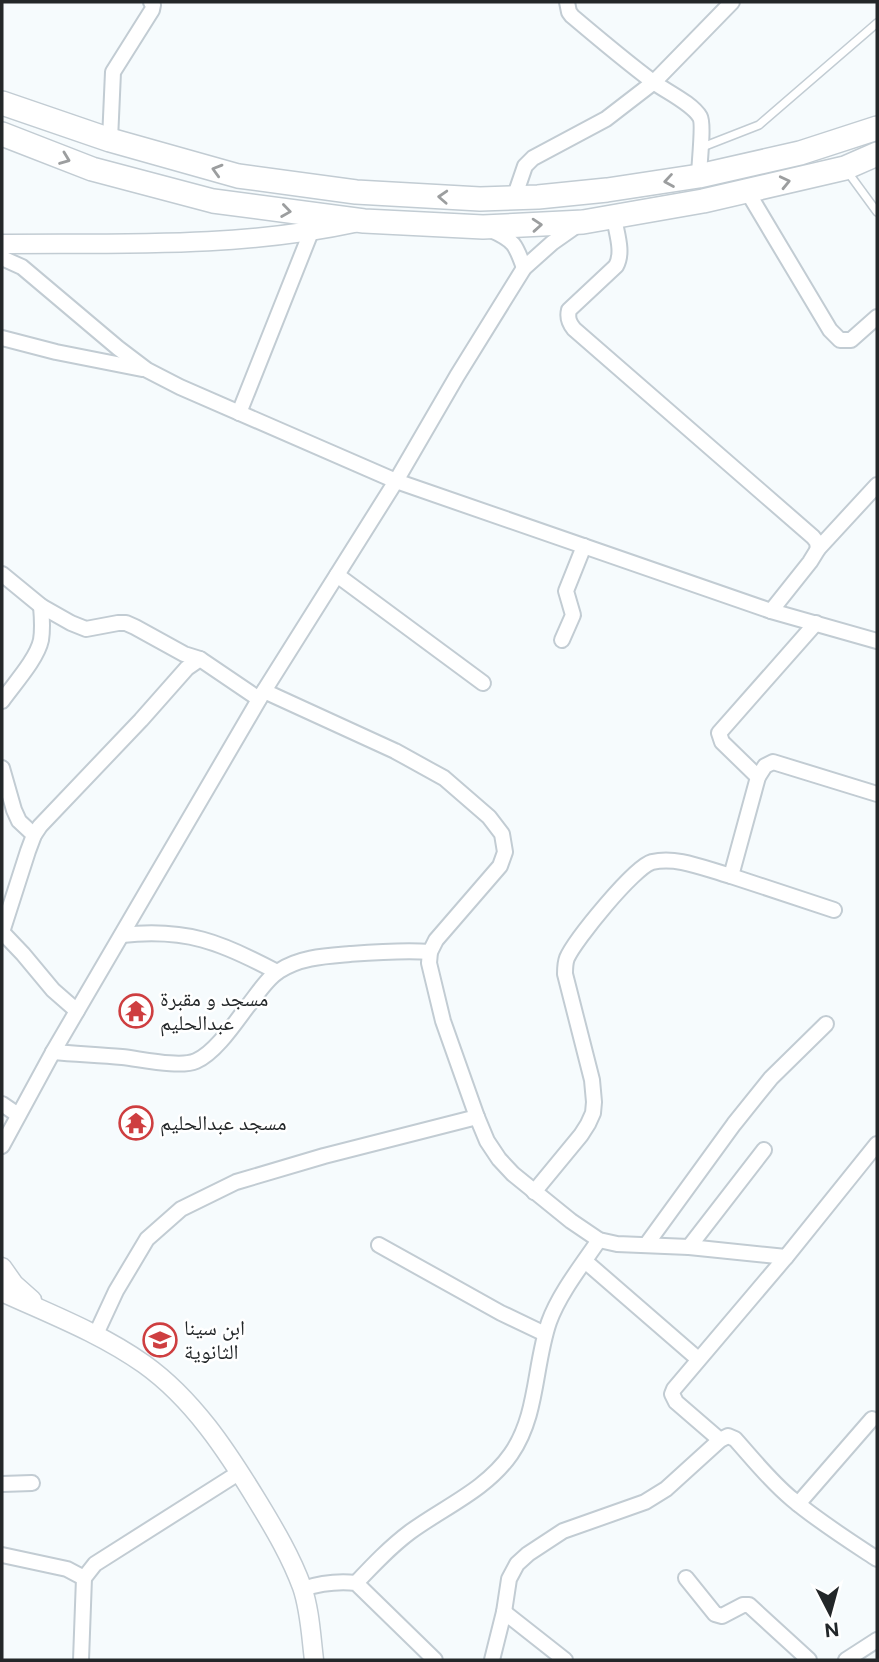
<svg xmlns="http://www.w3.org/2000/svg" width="879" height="1662" font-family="'Public Sans','Noto Naskh Arabic',sans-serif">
  <rect width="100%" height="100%" fill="#f6fbfd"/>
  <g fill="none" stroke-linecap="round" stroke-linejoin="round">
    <defs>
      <g id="service">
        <polyline points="700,148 759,125 877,23"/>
        <polyline points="847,171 877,212"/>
      </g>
      <g id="minor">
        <path d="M 567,2 L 569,12 L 572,16 C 598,38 624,60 652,81 C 665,91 692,103 700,117 C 704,124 699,166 699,176"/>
        <polyline points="110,140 113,72 152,10 153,5 151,2"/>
        <polyline points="747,191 830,330 840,340 851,340 877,317"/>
        <polyline points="514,198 525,166 533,158 606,119 654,82 732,2"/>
        <path d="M 614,217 C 616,232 624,252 616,266 L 569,310 C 567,318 569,323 574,329 L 813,537 L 817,542 L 818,549"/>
        <path d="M 491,230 C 514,240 516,245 524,268"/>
        <polyline points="2,258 22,267 118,348 147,370 180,387 396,481 771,611 877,641"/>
        <polyline points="2,338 56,352 142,369"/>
        <polyline points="239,413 311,232"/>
        <polyline points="2,574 41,606 71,623 86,629 118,623 126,623 135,627 184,654 200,659 259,699"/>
        <polyline points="337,575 483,683"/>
        <polyline points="771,611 810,562 818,549 877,485"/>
        <polyline points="562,640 573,615 566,591 584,546"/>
        <polyline points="264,691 395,751 444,778 489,817 502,834 505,852 500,866 436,940 430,952 429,963 443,1021 477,1117 487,1141 499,1159 513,1174 571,1221 599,1240 617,1244 689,1247 786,1257 877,1144"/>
        <path d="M 2,701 C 14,684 37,659 41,640 C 43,628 42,617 41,606"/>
        <polyline points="2,768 14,810 19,821 34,835"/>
        <polyline points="758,777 722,742 719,733 816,623"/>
        <polyline points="731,876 834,910"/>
        <polyline points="2,932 28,851 34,835 40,826 141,720 187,668 200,659"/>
        <polyline points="2,932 23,954 53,990 77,1011"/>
        <path d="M 122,935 C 186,928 221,942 277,972"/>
        <path d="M 53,1052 C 76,1054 99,1055 122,1057 C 141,1059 180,1068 196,1061 C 215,1053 235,1023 247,1007 C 257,995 266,979 279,971 C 300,957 326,956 350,954 C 377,952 403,950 430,952"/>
        <polyline points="2,1104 18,1115"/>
        <polyline points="2,1146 53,1052 264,691 396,481 457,376 524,268 552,243 579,224"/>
        <path d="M 534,1192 L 581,1135 L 588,1124 L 593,1113 L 594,1102 L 592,1080 L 565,974 C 565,968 565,963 567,958 C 575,940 634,867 652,862 C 678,856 705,869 731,876 L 758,777 L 765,766 L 773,762 L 877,794"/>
        <polyline points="379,1245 501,1313 545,1334"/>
        <polyline points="646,1245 734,1124 771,1078 826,1024"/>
        <polyline points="689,1247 764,1150"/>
        <polyline points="585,1261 698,1359"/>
        <polyline points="96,1334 116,1291 147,1239 181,1209 236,1182 324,1156 477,1117"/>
        <polyline points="720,1440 676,1402 672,1394 674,1389 786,1257"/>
        <polyline points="2,1484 32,1483"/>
        <polyline points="798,1504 872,1419"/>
        <polyline points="2,1555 67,1569 84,1578"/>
        <polyline points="686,1578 715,1614 722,1616 743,1605 749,1605 809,1660"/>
        <path d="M 356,1583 C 373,1565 390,1547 410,1532 C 444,1507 486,1490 511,1454 C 538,1415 534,1366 549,1322 C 559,1294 582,1265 599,1240"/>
        <path d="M 303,1589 C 321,1583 337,1581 356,1583 L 435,1660"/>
        <polyline points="504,1612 565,1660"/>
        <polyline points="81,1660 84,1578 95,1564 240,1472"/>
        <path d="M 492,1660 L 504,1612 L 509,1579 L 517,1564 L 528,1554 L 563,1531 L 645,1502 L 666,1489 L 720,1440 L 728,1436 L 735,1439 C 753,1459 770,1481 792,1499 C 818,1521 848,1540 877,1559"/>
        <polyline points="846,1660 877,1640"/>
      </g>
      <g id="tertiary">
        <path d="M 2,244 C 119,243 239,248 354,223"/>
        <polyline points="2,1267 14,1284 32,1300"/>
        <path d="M 2,1292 C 50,1314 100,1333 144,1364 C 193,1399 227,1451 258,1502 C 275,1530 291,1557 302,1587 C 310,1610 311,1636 314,1660"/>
      </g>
      <g id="primary">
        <polyline points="2,103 110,140 238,176 356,192 480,199 538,197 607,190 699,176 800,153 877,128"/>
        <polyline points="2,134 92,169 213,201 364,221 483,227 583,222 703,201 845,168 877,154"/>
      </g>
    </defs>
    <use href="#service" stroke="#c2ccd3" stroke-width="10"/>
    <use href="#minor" stroke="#c2ccd3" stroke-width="18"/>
    <use href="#tertiary" stroke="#c2ccd3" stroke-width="21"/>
    <use href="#primary" stroke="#c2ccd3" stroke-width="26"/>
    <use href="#service" stroke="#fff" stroke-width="7"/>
    <use href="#minor" stroke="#fff" stroke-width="14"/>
    <use href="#tertiary" stroke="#fff" stroke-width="18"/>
    <use href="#primary" stroke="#fff" stroke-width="23"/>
  </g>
  <defs><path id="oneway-chevron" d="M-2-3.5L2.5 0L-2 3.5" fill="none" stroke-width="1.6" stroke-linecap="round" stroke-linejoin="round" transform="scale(1.75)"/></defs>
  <g stroke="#9c9e9f">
    <use href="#oneway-chevron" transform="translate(65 159) rotate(21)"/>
    <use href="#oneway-chevron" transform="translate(217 170) rotate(-164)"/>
    <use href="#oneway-chevron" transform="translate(669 181) rotate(171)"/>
    <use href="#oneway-chevron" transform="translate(785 182) rotate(-13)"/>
    <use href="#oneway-chevron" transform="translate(443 197) rotate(-177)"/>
    <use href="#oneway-chevron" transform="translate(286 211) rotate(8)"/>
    <use href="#oneway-chevron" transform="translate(537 225) rotate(-4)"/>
  </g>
  <defs>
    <symbol id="temple-ring" viewBox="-11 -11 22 22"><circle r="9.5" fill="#fff" stroke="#ce3e40" stroke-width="1.5"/><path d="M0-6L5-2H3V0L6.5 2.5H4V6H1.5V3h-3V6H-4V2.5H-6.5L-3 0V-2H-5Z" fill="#ce3e40"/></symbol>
    <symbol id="school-ring" viewBox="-11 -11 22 22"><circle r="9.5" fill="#fff" stroke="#ce3e40" stroke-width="1.5"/><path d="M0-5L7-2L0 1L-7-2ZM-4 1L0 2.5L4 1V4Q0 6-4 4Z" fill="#ce3e40"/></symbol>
  </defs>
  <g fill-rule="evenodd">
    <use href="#temple-ring" x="117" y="992" width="38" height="38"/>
    <use href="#temple-ring" x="117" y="1104" width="38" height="38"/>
    <use href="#school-ring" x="141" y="1321" width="38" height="38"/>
  </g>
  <g text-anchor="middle" stroke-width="5" stroke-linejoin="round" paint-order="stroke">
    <g font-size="21" fill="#232729" stroke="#fff" text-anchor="start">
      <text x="160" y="1006">مسجد و مقبرة<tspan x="160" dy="24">عبدالحليم</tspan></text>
      <text x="160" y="1130">مسجد عبدالحليم</text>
      <text x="184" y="1335">ابن سينا<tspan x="184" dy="24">الثانوية</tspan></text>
    </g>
  </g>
  <rect width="879" height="1662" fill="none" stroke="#232729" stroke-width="7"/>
  <g transform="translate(830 1613) rotate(174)" stroke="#ffffff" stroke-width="5" paint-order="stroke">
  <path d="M0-5L12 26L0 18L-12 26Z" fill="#232729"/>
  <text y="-10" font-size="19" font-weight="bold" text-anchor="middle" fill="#232729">N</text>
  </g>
</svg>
